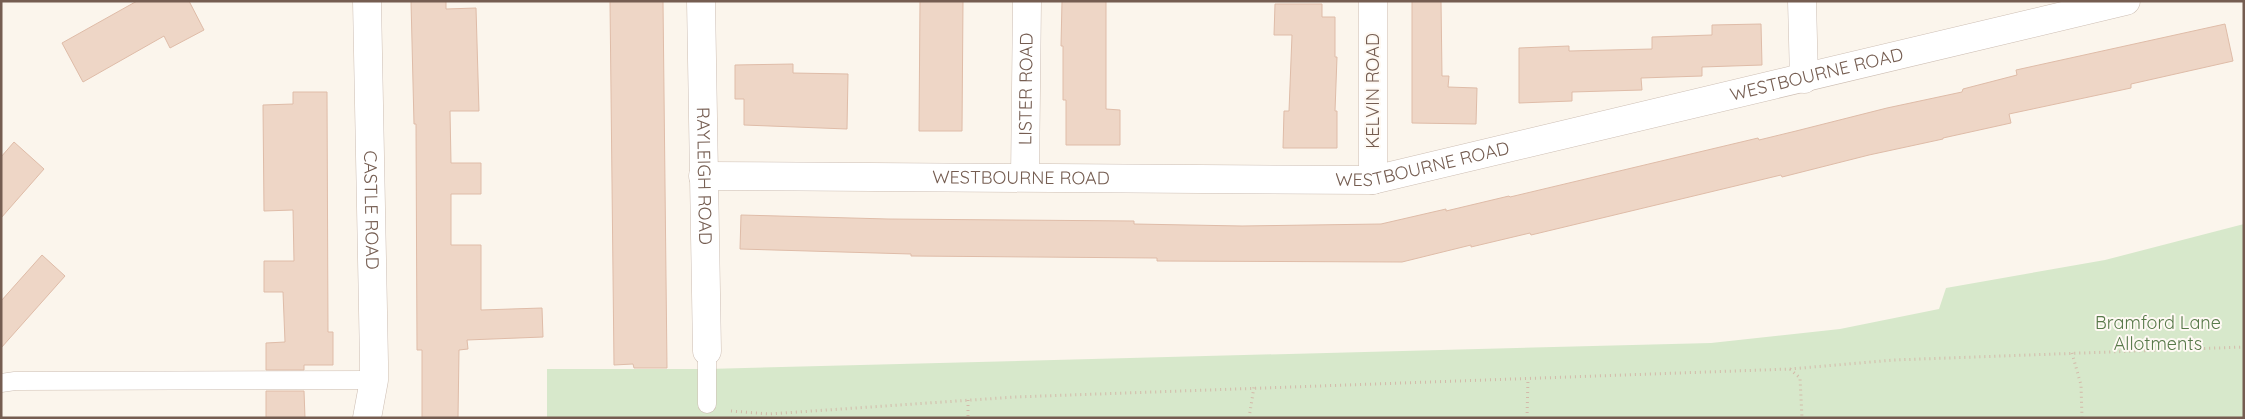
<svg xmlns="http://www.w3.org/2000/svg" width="2245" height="419" font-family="Quicksand,sans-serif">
  <rect width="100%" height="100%" fill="#fbf5ec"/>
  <polygon fill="#d7e8cb" points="2244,224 2244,418 547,418 547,369 707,369 1711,343 1840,329 1939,309 1946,288 2105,260"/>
  <g fill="#eed6c6" stroke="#dfbca8">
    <polygon points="137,1 189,1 204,30 170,48 164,36 83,82 62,43"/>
    <polygon points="411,1 446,1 446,9 476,8 479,111 450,111 451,163 481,163 481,194 451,194 451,245 481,245 481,310 542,308 543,337 467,340 468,349 459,350 458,418 422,418 422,350 417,350 416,124 414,124"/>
    <polygon points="610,1 663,1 667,368 634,368 633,364 614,365"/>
    <polygon points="920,1 963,1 962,131 919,131"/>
    <polygon points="1062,1 1106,1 1106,109 1120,110 1120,145 1066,145 1066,100 1063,100 1063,46 1061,46"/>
    <polygon points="1412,1 1441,1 1442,76 1449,76 1448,87 1477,88 1476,124 1412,123"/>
    <polygon points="1275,4 1322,4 1322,17 1335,17 1335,57 1337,57 1335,111 1337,111 1337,148 1283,148 1284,111 1289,111 1292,35 1274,35"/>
    <polygon points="1761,24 1762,65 1702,67 1702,76 1641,78 1642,90 1572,92 1572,101 1519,103 1519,48 1569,46 1569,51 1652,49 1652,37 1712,35 1712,25"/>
    <polygon points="2225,24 2233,61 2131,84 2131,88 2009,114 2011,123 1943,138 1943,139 1869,155 1782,177 1781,175 1531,235 1530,233 1471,247 1471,245 1402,262 1157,261 1157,258 911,256 911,254 740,249 741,215 888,219 1134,221 1134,224 1242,226 1381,224 1446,209 1446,211 1509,196 1510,197 1758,138 1759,140 1796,131 1887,108 1962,92 1963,89 2017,75 2016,70"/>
    <polygon points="793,64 793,73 848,74 847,129 744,125 744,99 735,99 735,65"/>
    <polygon points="293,92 327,92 328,332 333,332 333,365 304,365 304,370 266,370 266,343 285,342 283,292 264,292 264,261 294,261 293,210 264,211 263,105 293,104"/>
    <polygon points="14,142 44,169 1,218 1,157"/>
    <polygon points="42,255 65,276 1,348 1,301"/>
    <polygon points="266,391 304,391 305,418 266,418"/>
  </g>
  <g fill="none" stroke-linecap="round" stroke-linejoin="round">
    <defs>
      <g id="lane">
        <polyline points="707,351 707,404"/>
        <polyline points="1,383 15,381 374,380"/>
      </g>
      <g id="street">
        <path id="s1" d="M 367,1 L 374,362 L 374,380 L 367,418"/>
        <path id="s2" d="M 701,1 L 707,351"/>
        <polyline points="1802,1 1804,79"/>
        <path id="s3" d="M 703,176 L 1373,180 L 2126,1"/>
        <path id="s4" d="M 1025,177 L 1027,1"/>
        <polyline points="1373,180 1373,1"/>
      </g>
    </defs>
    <use href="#lane" stroke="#cdbeb3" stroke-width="19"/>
    <use href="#street" stroke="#cdbeb3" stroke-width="29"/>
    <g stroke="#d3b9a9" stroke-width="3" stroke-dasharray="1 4" stroke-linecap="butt">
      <polyline points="2072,353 2081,385 2082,418"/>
      <polyline points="1790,369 1800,378 1802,418"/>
      <polyline points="968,400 968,418"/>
      <polyline points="731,411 769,414 1015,397 1790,369 1894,360 2244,347"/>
      <polyline points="1249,418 1254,387"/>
      <polyline points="1527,418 1528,378"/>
    </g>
    <use href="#lane" stroke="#fff" stroke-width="18"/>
    <use href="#street" stroke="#fff" stroke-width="28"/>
  </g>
  <g text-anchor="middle" stroke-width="4" stroke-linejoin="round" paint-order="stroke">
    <g font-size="18" fill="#755d51" stroke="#fef9f3">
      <text dy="6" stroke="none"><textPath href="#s3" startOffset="1126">WESTBOURNE ROAD</textPath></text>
      <text dy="6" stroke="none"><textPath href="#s4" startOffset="88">LISTER ROAD</textPath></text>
      <text transform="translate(1373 91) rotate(-90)" y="6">KELVIN ROAD</text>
      <text dy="6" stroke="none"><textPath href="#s3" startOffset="721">WESTBOURNE ROAD</textPath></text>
      <text dy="6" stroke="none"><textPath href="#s2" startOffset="175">RAYLEIGH ROAD</textPath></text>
      <text dy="6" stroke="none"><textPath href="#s3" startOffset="318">WESTBOURNE ROAD</textPath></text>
      <text dy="6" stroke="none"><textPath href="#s1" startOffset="209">CASTLE ROAD</textPath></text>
    </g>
    <g font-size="18" fill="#58794a" stroke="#fef9f3">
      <text x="2158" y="329">Bramford Lane<tspan x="2158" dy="21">Allotments</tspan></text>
    </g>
  </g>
  <rect width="2245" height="419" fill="none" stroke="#755d51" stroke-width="5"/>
</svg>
